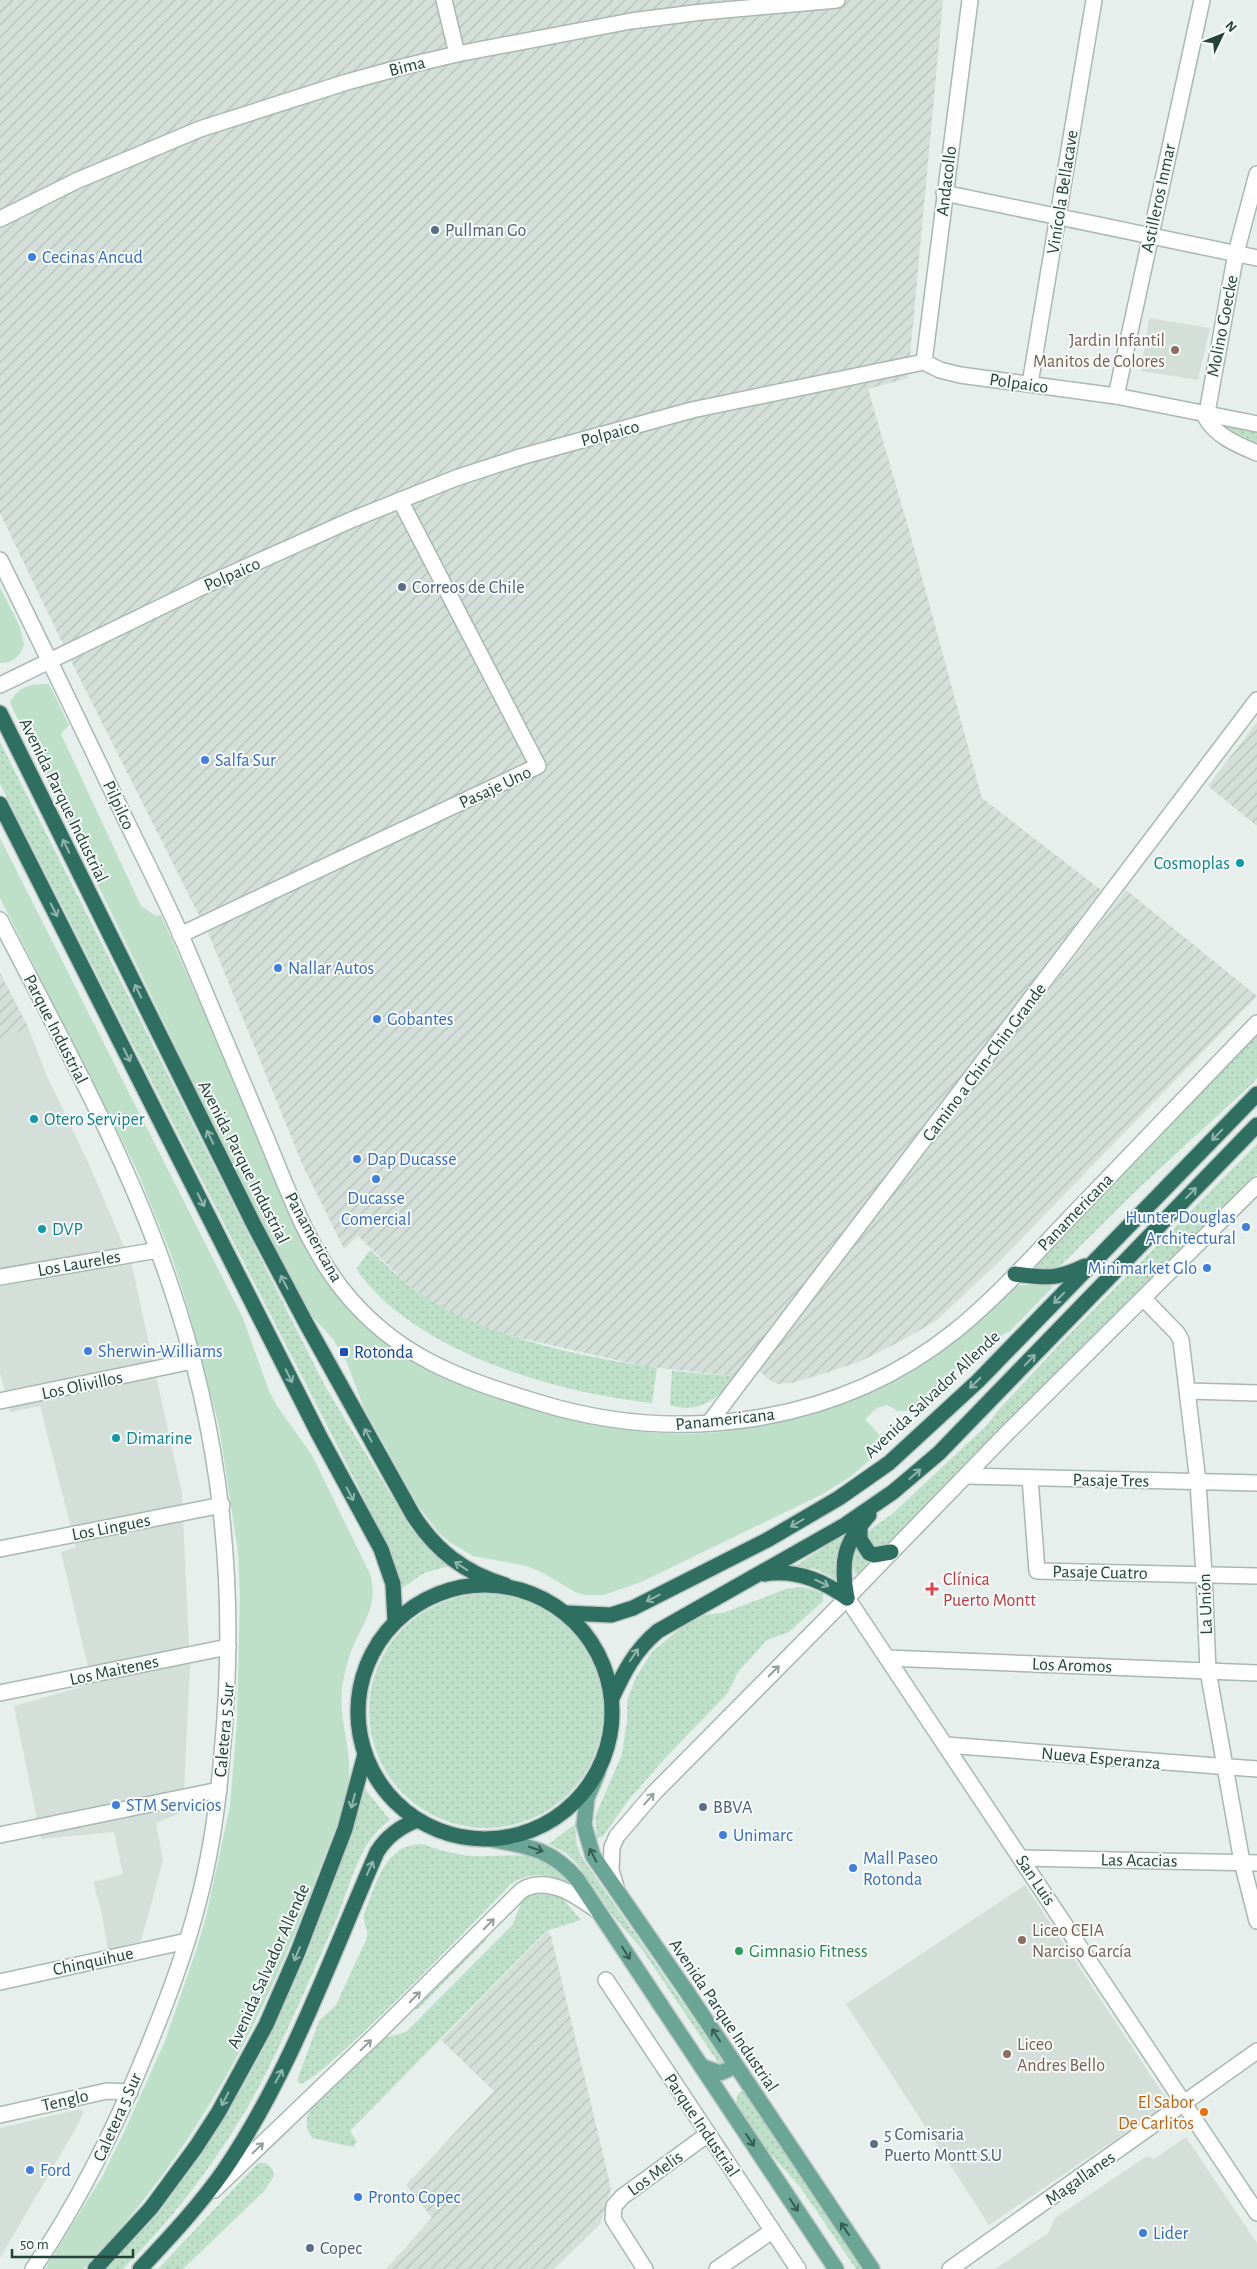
<svg xmlns="http://www.w3.org/2000/svg" width="1257" height="2269" font-family="'Alegreya Sans',sans-serif">
  <defs>
    <pattern id="industrial-furrows" width="10" height="10" patternUnits="userSpaceOnUse" patternTransform="scale(1.25)"><rect width="10" height="10" fill="#d4dfda"/><path d="M-1 1l2-2M0 10L10 0M9 11l2-2" fill="none" stroke="#b6c1bc"/></pattern>
    <pattern id="grass-dots" width="8" height="8" patternUnits="userSpaceOnUse" patternTransform="scale(1.25)"><rect width="8" height="8" fill="#bfe0c8"/><path d="M2 2h.1M6 6h.1" fill="none" stroke="#a4c1ad" stroke-width="1.8" stroke-linecap="round"/></pattern>
  </defs>
  <rect width="100%" height="100%" fill="#e6efeb"/>
  <g fill="#d4dfda">
    <polygon points="1149,318 1210,328 1198,380 1141,371"/>
    <polygon points="0,973 28,1027 46,1074 92,1171 132,1266 182,1494 190,1667 183,1812 156,1823 163,1861 141,1941 108,1950 101,1910 93,1882 123,1874 114,1832 41,1839 14,1706 92,1684 61,1552 76,1547 40,1406 10,1412 0,1372"/>
    <polygon points="1025,1885 1169,2103 989,2225 846,2004"/>
    <polygon points="80,2109 84,2112 76,2128 0,2258 0,2128"/>
    <polygon points="1186,2137 1257,2243 1257,2269 995,2269 1048,2233 1055,2218 1147,2156 1154,2159"/>
  </g>
  <g fill="url(#industrial-furrows)">
    <polygon points="0,0 943,0 908,378 868,389 909,530 982,798 1101,890 742,1369 730,1376 643,1366 507,1335 469,1322 424,1297 408,1285 358,1236 344,1249 303,1166 209,935 71,661 0,513"/>
    <polygon points="1257,722 1257,826 1208,786"/>
    <polygon points="1126,890 1257,996 1000,1261 937,1320 901,1341 861,1361 823,1374 792,1383 777,1384 768,1379 757,1369"/>
    <polygon points="0,973 28,1027 0,1041"/>
    <polygon points="547,1931 551,1936 611,2188 600,2224 554,2269 386,2269 432,2218 406,2185 494,2091 441,2040"/>
  </g>
  <g fill="url(#grass-dots)">
    <polygon points="1218,423 1257,430 1257,448 1245,443"/>
    <polygon points="0,742 325,1386 412,1530 436,1556 449,1566 424,1573 401,1589 365,1500 0,784"/>
    <polygon points="1257,1035 1257,1078 1254,1082 1140,1187 1060,1266 1056,1268 1037,1268 1037,1262"/>
    <polygon points="1257,1144 1257,1174 1243,1188 884,1548 879,1550 866,1544 867,1534 871,1529 892,1514 986,1426 1001,1407 1061,1343"/>
    <path d="M 370,1250 C 388,1267 405,1284 425,1297 C 488,1338 583,1357 657,1368 L 652,1403 C 557,1393 418,1353 359,1273 L 357,1268 Z"/>
    <path d="M 740,1368 L 742,1369 C 723,1393 704,1416 670,1405 L 672,1371 L 730,1376 Z"/>
    <path d="M 852,1529 C 837,1550 838,1557 841,1582 L 816,1569 L 795,1566 Z"/>
    <polygon points="858,1546 863,1557 871,1561 860,1573 855,1574 852,1557"/>
    <polygon points="802,1587 823,1593 823,1601 789,1632 767,1640 738,1672 727,1694 670,1753 630,1798 603,1836 597,1838 595,1817 622,1754 627,1720 627,1701 636,1677 652,1652 688,1622 701,1615 723,1613 789,1588"/>
    <circle cx="486" cy="1711" r="117"/>
    <path d="M 365,1789 L 390,1820 C 359,1842 351,1883 337,1918 C 314,1970 292,2022 266,2073 C 229,2146 180,2211 123,2269 L 107,2269 L 157,2215 L 202,2153 L 245,2083 L 267,2042 L 306,1956 L 354,1827 Z"/>
    <polygon points="575,1824 577,1846 583,1859 725,2064 721,2067 641,1948 616,1920 578,1865 566,1853 549,1844"/>
    <path d="M 423,1844 C 439,1850 456,1855 473,1856 C 517,1858 539,1844 571,1885 C 550,1874 533,1871 512,1883 C 484,1911 322,2081 300,2084 L 297,2081 L 299,2075 L 319,2021 L 336,2005 L 367,1938 C 369,1929 362,1923 364,1914 C 377,1883 384,1844 423,1844 Z"/>
    <path d="M 546,1892 L 562,1898 L 581,1920 L 546,1931 L 350,2131 L 357,2142 L 353,2147 L 312,2138 C 304,2125 305,2117 314,2105 L 381,2039 L 406,2032 L 513,1924 L 522,1900 L 528,1895 Z"/>
    <polygon points="485,1934 487,1936 486,1940 418,2009 412,2010"/>
    <polygon points="742,2091 746,2095 863,2269 856,2269 800,2187 766,2149 736,2102 738,2094"/>
    <polygon points="258,2163 266,2163 272,2169 274,2176 264,2191 183,2269 158,2269"/>
  </g>
  <g fill="#bfe0c8">
    <path d="M 0,587 L 20,627 L 24,645 C 20,657 12,663 0,663 Z"/>
    <path d="M 49,684 L 69,725 L 61,734 L 141,906 L 156,916 L 161,915 C 191,984 222,1052 251,1121 C 275,1178 295,1242 333,1291 C 382,1352 439,1378 511,1402 C 578,1424 649,1439 720,1432 C 743,1429 767,1424 790,1418 C 830,1409 869,1395 906,1375 C 947,1352 982,1318 1015,1285 L 1051,1285 L 1052,1288 L 1010,1331 L 976,1350 L 911,1411 L 898,1411 L 887,1405 L 877,1408 L 865,1419 L 881,1437 L 870,1460 L 850,1477 L 821,1495 L 641,1582 L 604,1595 L 585,1595 L 575,1592 L 543,1573 L 527,1566 L 473,1556 L 451,1543 L 439,1533 L 419,1507 L 364,1408 L 347,1363 L 333,1339 L 308,1312 L 236,1171 L 10,703 C 18,685 32,684 49,684 Z"/>
    <path d="M 0,838 L 243,1318 L 269,1391 L 277,1406 L 312,1455 L 370,1574 C 378,1601 367,1617 356,1640 C 349,1655 344,1672 342,1689 C 338,1721 354,1753 348,1785 C 344,1813 325,1853 315,1881 C 262,2025 191,2158 83,2269 L 45,2269 L 103,2175 L 125,2130 L 165,2041 L 196,1951 L 206,1917 L 230,1806 L 237,1720 L 240,1596 L 238,1552 L 219,1426 L 188,1308 L 172,1257 L 136,1168 L 0,898 Z"/>
  </g>
  <g fill="none" stroke-linecap="round" stroke-linejoin="round">
    <defs>
      <g id="minor">
        <polyline points="444,0 457,54"/>
        <path d="M 1257,174 L 1236,253 L 1206,418 C 1216,436 1238,445 1257,453"/>
        <polyline points="944,193 1257,258"/>
        <polyline points="0,219 76,181 200,129 347,82 402,67 457,54 631,21 702,12 837,0"/>
        <polyline points="924,362 970,0"/>
        <polyline points="1030,384 1094,0"/>
        <polyline points="1116,396 1202,0"/>
        <path d="M 0,560 C 41,643 82,727 121,810 C 142,854 164,896 183,940 C 210,1005 238,1070 265,1135 C 287,1188 306,1243 342,1289 C 395,1356 458,1378 537,1402 C 678,1446 838,1425 955,1331 C 1002,1293 1042,1246 1084,1203 C 1142,1143 1200,1083 1257,1023"/>
        <polyline points="0,685 206,585 351,520 456,478 520,457 692,410 924,362 940,370 960,375 1116,396 1257,424"/>
        <path d="M 0,920 C 60,1037 125,1153 168,1278 C 222,1434 238,1589 222,1754 C 218,1804 211,1854 198,1903 C 185,1954 166,2004 146,2052 C 115,2129 80,2200 33,2269"/>
        <polyline points="180,935 538,766 400,500"/>
        <polyline points="0,1277 158,1250"/>
        <polyline points="1143,1298 1177,1333 1181,1340 1198,1482 1204,1574 1208,1671 1242,1862 1257,1921"/>
        <polyline points="1188,1391 1257,1393"/>
        <polyline points="0,1401 193,1361"/>
        <polyline points="709,1423 1257,700"/>
        <polyline points="966,1476 1257,1483"/>
        <polyline points="1030,1478 1037,1571 1257,1576"/>
        <polyline points="0,1549 222,1505"/>
        <polyline points="847,1598 1257,2213"/>
        <polyline points="887,1658 1257,1673"/>
        <polyline points="0,1693 228,1647"/>
        <polyline points="946,1745 1257,1769"/>
        <polyline points="0,1835 219,1790"/>
        <polyline points="1021,1858 1257,1863"/>
        <polyline points="616,1887 611,1870 612,1847 617,1836 654,1793 847,1598 1007,1433 1257,1185"/>
        <polyline points="606,1980 798,2269"/>
        <polyline points="0,1982 187,1941"/>
        <polyline points="0,2115 107,2091 130,2092"/>
        <path d="M 214,2190 L 380,2031 L 522,1890 C 548,1875 577,1896 598,1911"/>
        <polyline points="645,2269 613,2219 614,2206 622,2197 708,2134"/>
        <polyline points="717,2269 772,2231"/>
        <polyline points="950,2269 1257,2051"/>
      </g>
      <g id="major">
        <polyline points="598,1772 587,1798 584,1825 593,1856 687,1992 872,2269"/>
        <path d="M 489,1839 C 526,1846 551,1848 577,1879 L 836,2269"/>
        <polyline points="701,2066 720,2073 736,2066"/>
      </g>
      <g id="highway">
        <path d="M 0,713 L 254,1225 L 307,1325 L 413,1515 C 436,1551 465,1573 505,1585"/>
        <polyline points="0,804 319,1435 381,1549 393,1584 395,1621"/>
        <path d="M 1015,1274 C 1046,1278 1056,1280 1085,1266"/>
        <polyline points="860,1525 860,1539 869,1553 874,1555 891,1552"/>
        <path d="M 764,1574 C 795,1569 822,1580 847,1598"/>
        <circle cx="485" cy="1712" r="127"/>
        <path d="M 847,1598 C 840,1561 844,1543 869,1515"/>
        <polyline points="566,1613 611,1615 633,1608 769,1539 839,1498 889,1463 978,1381 1257,1094"/>
        <path d="M 612,1698 C 624,1672 635,1650 658,1631 L 845,1525 L 893,1492 L 939,1453 L 1257,1125"/>
        <polyline points="95,2269 151,2208 196,2147 218,2113 266,2025 297,1954 345,1829 365,1754"/>
        <path d="M 140,2269 C 170,2237 200,2205 225,2169 C 291,2071 330,1959 377,1852 C 387,1836 401,1826 418,1820"/>
      </g>
    </defs>
    <use href="#minor" stroke="#a8b8b2" stroke-width="18"/>
    <use href="#major" stroke="#c2cac8" stroke-width="18"/>
    <use href="#highway" stroke="#c2cac8" stroke-width="18"/>
    <use href="#minor" stroke="#fff" stroke-width="15"/>
    <use href="#major" stroke="#6aa596" stroke-width="15"/>
    <use href="#highway" stroke="#2f6f62" stroke-width="15"/>
  </g>
  <defs><path id="oneway-shaft" d="M-6 0H5M1.5-3L5.5 0L1.5 3" fill="none" stroke-width="1.6" stroke-linecap="round" stroke-linejoin="round" transform="scale(1.25)"/></defs>
  <g stroke="#93b5ae">
    <use href="#oneway-shaft" transform="translate(66 846) rotate(-116)"/>
    <use href="#oneway-shaft" transform="translate(54 910) rotate(63)"/>
    <use href="#oneway-shaft" transform="translate(138 991) rotate(-116)"/>
    <use href="#oneway-shaft" transform="translate(127 1055) rotate(63)"/>
    <use href="#oneway-shaft" transform="translate(1217 1135) rotate(134)"/>
    <use href="#oneway-shaft" transform="translate(210 1137) rotate(-116)"/>
    <use href="#oneway-shaft" transform="translate(1191 1193) rotate(-46)"/>
    <use href="#oneway-shaft" transform="translate(201 1200) rotate(63)"/>
    <use href="#oneway-shaft" transform="translate(284 1282) rotate(-118)"/>
    <use href="#oneway-shaft" transform="translate(1059 1298) rotate(134)"/>
    <use href="#oneway-shaft" transform="translate(1030 1360) rotate(-46)"/>
    <use href="#oneway-shaft" transform="translate(289 1376) rotate(64)"/>
    <use href="#oneway-shaft" transform="translate(975 1383) rotate(135)"/>
    <use href="#oneway-shaft" transform="translate(368 1435) rotate(-119)"/>
    <use href="#oneway-shaft" transform="translate(915 1474) rotate(-41)"/>
    <use href="#oneway-shaft" transform="translate(350 1494) rotate(62)"/>
    <use href="#oneway-shaft" transform="translate(797 1523) rotate(150)"/>
    <use href="#oneway-shaft" transform="translate(461 1566) rotate(-147)"/>
    <use href="#oneway-shaft" transform="translate(822 1583) rotate(26)"/>
    <use href="#oneway-shaft" transform="translate(653 1598) rotate(153)"/>
    <use href="#oneway-shaft" transform="translate(634 1655) rotate(-56)"/>
    <use href="#oneway-shaft" transform="translate(353 1801) rotate(105)"/>
    <use href="#oneway-shaft" transform="translate(370 1868) rotate(-66)"/>
    <use href="#oneway-shaft" transform="translate(297 1954) rotate(113)"/>
    <use href="#oneway-shaft" transform="translate(279 2076) rotate(-62)"/>
    <use href="#oneway-shaft" transform="translate(225 2099) rotate(118)"/>
  </g>
  <g stroke="#92a09c">
    <use href="#oneway-shaft" transform="translate(774 1671) rotate(-45)"/>
    <use href="#oneway-shaft" transform="translate(649 1799) rotate(-49)"/>
    <use href="#oneway-shaft" transform="translate(489 1924) rotate(-45)"/>
    <use href="#oneway-shaft" transform="translate(415 1997) rotate(-45)"/>
    <use href="#oneway-shaft" transform="translate(366 2045) rotate(-44)"/>
    <use href="#oneway-shaft" transform="translate(258 2148) rotate(-44)"/>
  </g>
  <g stroke="#365b51">
    <use href="#oneway-shaft" transform="translate(536 1849) rotate(18)"/>
    <use href="#oneway-shaft" transform="translate(593 1855) rotate(-117)"/>
    <use href="#oneway-shaft" transform="translate(626 1953) rotate(57)"/>
    <use href="#oneway-shaft" transform="translate(716 2035) rotate(-123)"/>
    <use href="#oneway-shaft" transform="translate(750 2140) rotate(56)"/>
    <use href="#oneway-shaft" transform="translate(794 2205) rotate(57)"/>
    <use href="#oneway-shaft" transform="translate(845 2229) rotate(-124)"/>
  </g>
  <g fill="#5c6f8a" stroke="#f7fbf9" stroke-width="2">
    <circle cx="435" cy="230" r="5"/>
    <circle cx="402" cy="587" r="5"/>
    <circle cx="703" cy="1807" r="5"/>
    <circle cx="874" cy="2144" r="5"/>
    <circle cx="310" cy="2248" r="5"/>
  </g>
  <g fill="#3f7fe0" stroke="#f7fbf9" stroke-width="2">
    <circle cx="32" cy="257" r="5"/>
    <circle cx="205" cy="760" r="5"/>
    <circle cx="278" cy="968" r="5"/>
    <circle cx="377" cy="1019" r="5"/>
    <circle cx="357" cy="1159" r="5"/>
    <circle cx="376" cy="1179" r="5"/>
    <circle cx="1246" cy="1227" r="5"/>
    <circle cx="1207" cy="1268" r="5"/>
    <circle cx="88" cy="1351" r="5"/>
    <circle cx="116" cy="1805" r="5"/>
    <circle cx="723" cy="1835" r="5"/>
    <circle cx="853" cy="1868" r="5"/>
    <circle cx="30" cy="2170" r="5"/>
    <circle cx="358" cy="2197" r="5"/>
    <circle cx="1143" cy="2233" r="5"/>
  </g>
  <g fill="#8d6e63" stroke="#f7fbf9" stroke-width="2">
    <circle cx="1175" cy="350" r="5"/>
    <circle cx="1022" cy="1940" r="5"/>
    <circle cx="1007" cy="2054" r="5"/>
  </g>
  <g fill="#0f9aa8" stroke="#f7fbf9" stroke-width="2">
    <circle cx="1240" cy="863" r="5"/>
    <circle cx="34" cy="1119" r="5"/>
    <circle cx="42" cy="1229" r="5"/>
    <circle cx="116" cy="1438" r="5"/>
  </g>
  <rect fill="#1a4fb4" stroke="#f7fbf9" stroke-width="2" x="339" y="1347" width="10" height="10" rx="2.5"/>
  <path fill="#e0444e" stroke="#f7fbf9" stroke-width="2" d="M929.5 1581.5h5v5h5v5h-5v5h-5v-5h-5v-5h5z"/>
  <circle fill="#2e9e5b" stroke="#f7fbf9" stroke-width="2" cx="739" cy="1951" r="5"/>
  <circle fill="#e8710a" stroke="#f7fbf9" stroke-width="2" cx="1204" cy="2112" r="5"/>
  <g text-anchor="middle" stroke-width="4" stroke-linejoin="round" paint-order="stroke">
    <g font-size="18" fill="#24423a" stroke="#f7fbf9">
      <text transform="translate(407 66) rotate(-14)" y="6">Bima</text>
      <text transform="translate(946 181) rotate(-83)" y="6">Andacollo</text>
      <text transform="translate(1062 192) rotate(-81)" y="6">Vinícola Bellacave</text>
      <text transform="translate(1158 198) rotate(-78)" y="6">Astilleros Inmar</text>
      <text transform="translate(1222 326) rotate(-79)" y="6">Molino Goecke</text>
      <text transform="translate(1019 383) rotate(8)" y="6">Polpaico</text>
      <text transform="translate(610 433) rotate(-15)" y="6">Polpaico</text>
      <text transform="translate(232 574) rotate(-24)" y="6">Polpaico</text>
      <text transform="translate(495 787) rotate(-25)" y="6">Pasaje Uno</text>
      <text transform="translate(64 800) rotate(64)" y="6">Avenida Parque Industrial</text>
      <text transform="translate(119 805) rotate(65)" y="6">Pilpilco</text>
      <text transform="translate(56 1029) rotate(63)" y="6">Parque Industrial</text>
      <text transform="translate(984 1062) rotate(-53)" y="6">Camino a Chin-Chin Grande</text>
      <text transform="translate(244 1162) rotate(63)" y="6">Avenida Parque Industrial</text>
      <text transform="translate(1075 1212) rotate(-46)" y="6">Panamericana</text>
      <text transform="translate(314 1237) rotate(61)" y="6">Panamericana</text>
      <text transform="translate(79 1263) rotate(-10)" y="6">Los Laureles</text>
      <text transform="translate(82 1385) rotate(-12)" y="6">Los Olivillos</text>
      <text transform="translate(932 1394) rotate(-43)" y="6">Avenida Salvador Allende</text>
      <text transform="translate(725 1419) rotate(-6)" y="6">Panamericana</text>
      <text transform="translate(1111 1480) rotate(1)" y="6">Pasaje Tres</text>
      <text transform="translate(111 1527) rotate(-11)" y="6">Los Lingues</text>
      <text transform="translate(1100 1572) rotate(1)" y="6">Pasaje Cuatro</text>
      <text transform="translate(1205 1604) rotate(-92)" y="6">La Unión</text>
      <text transform="translate(1072 1665) rotate(2)" y="6">Los Aromos</text>
      <text transform="translate(114 1670) rotate(-12)" y="6">Los Maitenes</text>
      <text transform="translate(224 1730) rotate(-85)" y="6">Caletera 5 Sur</text>
      <text transform="translate(1101 1758) rotate(5)" y="6">Nueva Esperanza</text>
      <text transform="translate(1139 1860) rotate(1)" y="6">Las Acacias</text>
      <text transform="translate(1036 1880) rotate(56)" y="6">San Luis</text>
      <text transform="translate(93 1961) rotate(-12)" y="6">Chinquihue</text>
      <text transform="translate(268 1966) rotate(-66)" y="6">Avenida Salvador Allende</text>
      <text transform="translate(724 2015) rotate(56)" y="6">Avenida Parque Industrial</text>
      <text transform="translate(65 2100) rotate(-13)" y="6">Tenglo</text>
      <text transform="translate(117 2117) rotate(-66)" y="6">Caletera 5 Sur</text>
      <text transform="translate(702 2125) rotate(56)" y="6">Parque Industrial</text>
      <text transform="translate(655 2173) rotate(-36)" y="6">Los Melis</text>
      <text transform="translate(1080 2178) rotate(-35)" y="6">Magallanes</text>
    </g>
    <g font-size="18" fill="#4e5e75" stroke="#f7fbf9" text-anchor="start">
      <text x="445" y="236">Pullman Go</text>
      <text x="412" y="593">Correos de Chile</text>
      <text x="713" y="1813">BBVA</text>
      <text x="884" y="2140">5 Comisaria<tspan x="884" dy="21">Puerto Montt S.U</tspan></text>
      <text x="320" y="2254">Copec</text>
    </g>
    <g font-size="18" fill="#366cbe" stroke="#f7fbf9" text-anchor="start">
      <text x="42" y="263">Cecinas Ancud</text>
      <text x="215" y="766">Salfa Sur</text>
      <text x="288" y="974">Nallar Autos</text>
      <text x="387" y="1025">Gobantes</text>
      <text x="367" y="1165">Dap Ducasse</text>
      <text x="376" y="1204" text-anchor="middle">Ducasse<tspan x="376" dy="21">Comercial</tspan></text>
      <text x="1236" y="1223" text-anchor="end">Hunter Douglas<tspan x="1236" dy="21">Architectural</tspan></text>
      <text x="1197" y="1274" text-anchor="end">Minimarket Glo</text>
      <text x="98" y="1357">Sherwin-Williams</text>
      <text x="126" y="1811">STM Servicios</text>
      <text x="733" y="1841">Unimarc</text>
      <text x="863" y="1864">Mall Paseo<tspan x="863" dy="21">Rotonda</tspan></text>
      <text x="40" y="2176">Ford</text>
      <text x="368" y="2203">Pronto Copec</text>
      <text x="1153" y="2239">Lider</text>
    </g>
    <g font-size="18" fill="#785e54" stroke="#f7fbf9" text-anchor="start">
      <text x="1165" y="346" text-anchor="end">Jardin Infantil<tspan x="1165" dy="21">Manitos de Colores</tspan></text>
      <text x="1032" y="1936">Liceo CEIA<tspan x="1032" dy="21">Narciso García</tspan></text>
      <text x="1017" y="2050">Liceo<tspan x="1017" dy="21">Andres Bello</tspan></text>
    </g>
    <g font-size="18" fill="#0d838f" stroke="#f7fbf9" text-anchor="start">
      <text x="1230" y="869" text-anchor="end">Cosmoplas</text>
      <text x="44" y="1125">Otero Serviper</text>
      <text x="52" y="1235">DVP</text>
      <text x="126" y="1444">Dimarine</text>
    </g>
    <g font-size="18" fill="#164399" stroke="#f7fbf9" text-anchor="start">
      <text x="354" y="1358">Rotonda</text>
    </g>
    <g font-size="18" fill="#be3a42" stroke="#f7fbf9" text-anchor="start">
      <text x="943" y="1585">Clínica<tspan x="943" dy="21">Puerto Montt</tspan></text>
    </g>
    <g font-size="18" fill="#27864d" stroke="#f7fbf9" text-anchor="start">
      <text x="749" y="1957">Gimnasio Fitness</text>
    </g>
    <g font-size="18" fill="#c56008" stroke="#f7fbf9" text-anchor="end">
      <text x="1194" y="2108">El Sabor<tspan x="1194" dy="21">De Carlitos</tspan></text>
    </g>
  </g>
  <g transform="translate(1222 35) rotate(47)" stroke="#f7fbf9" stroke-width="4" paint-order="stroke">
  <path d="M0-4L9 19L0 12L-9 19Z" fill="#24423a"/>
  <text y="-8" font-size="14" font-weight="bold" text-anchor="middle" fill="#24423a">N</text>
  </g>
  <path d="M12 2249v8h121v-8" fill="none" stroke="#24423a" stroke-width="2.5"/>
  <text x="20" y="2249" font-size="15" fill="#24423a" stroke="#f7fbf9" stroke-width="4" paint-order="stroke">50 m</text>
</svg>
